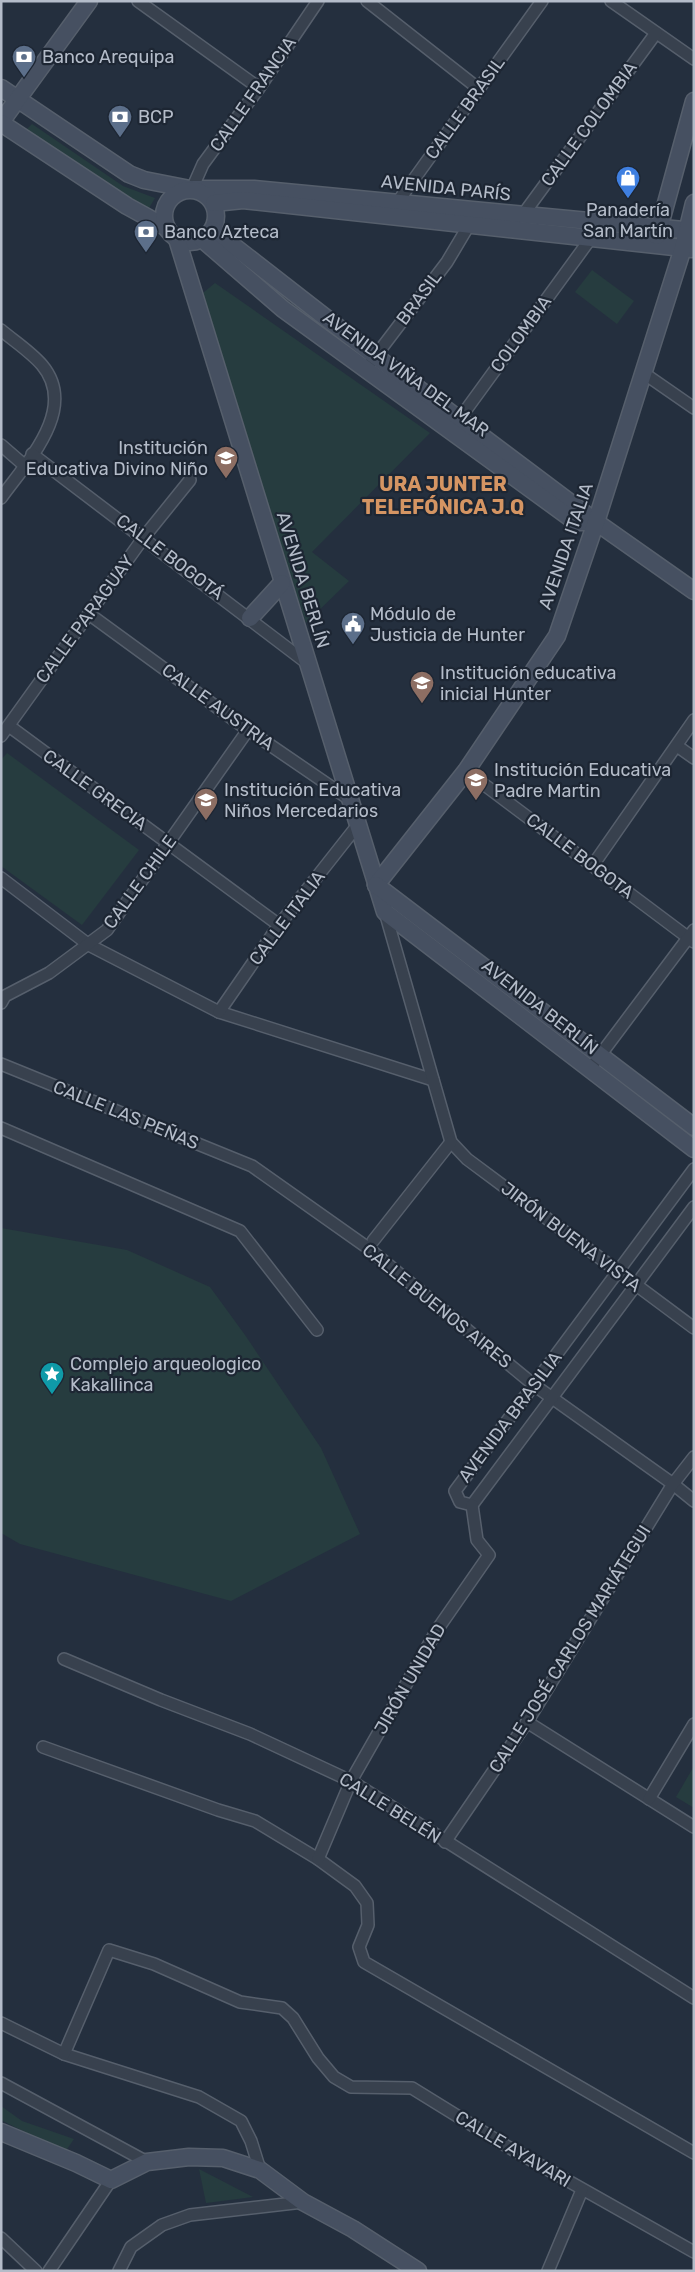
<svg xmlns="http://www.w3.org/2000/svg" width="695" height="2272" font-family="Rubik,sans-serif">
  <rect width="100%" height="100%" fill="#242f3e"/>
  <g fill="#263c3f">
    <polygon points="32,124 123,186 155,198 146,213 24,132"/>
    <polygon points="592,270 634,301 617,324 575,292"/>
    <polygon points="215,283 430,433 312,552 349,581 306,623 198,297"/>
    <polygon points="7,753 139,850 82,925 1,866 1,760"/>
    <polygon points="1,1228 127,1250 210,1287 245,1335 321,1448 360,1534 231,1601 20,1544 1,1533"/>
    <polygon points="694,1766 694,1808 676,1797"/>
    <polygon points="1,2106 22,2121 74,2139 65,2152 1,2120"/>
    <polygon points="199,2169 253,2197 206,2203"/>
  </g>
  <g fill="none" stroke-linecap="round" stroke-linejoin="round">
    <defs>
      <g id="street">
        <polyline points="138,1 259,88"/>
        <polyline points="367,1 479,89"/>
        <polyline points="611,1 694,59"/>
        <polyline points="192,189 203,164 259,88 318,1"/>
        <polyline points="394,207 542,1"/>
        <polyline points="522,216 656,33"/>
        <path d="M 1,330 C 14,341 31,352 42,365 C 79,409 26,463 1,498"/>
        <polyline points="371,362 447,262 469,225"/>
        <polyline points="642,372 694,408"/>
        <polyline points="455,425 591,238"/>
        <polyline points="1,445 24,465"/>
        <polyline points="32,454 307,663"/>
        <polyline points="89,614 248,730 349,799"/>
        <polyline points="9,726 279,925"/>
        <polyline points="1,736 144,537 190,480"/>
        <polyline points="677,746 694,758"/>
        <polyline points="466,771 694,942"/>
        <polyline points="593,865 694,720"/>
        <polyline points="1,878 89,945 219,1012 433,1080"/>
        <polyline points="385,912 451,1142 467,1159 694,1328"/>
        <polyline points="1,1003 5,996 49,973 107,930 248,730"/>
        <polyline points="219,1012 279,925 357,826"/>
        <polyline points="1,1064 252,1166 368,1248 534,1385 673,1484 694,1501"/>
        <polyline points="589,1070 694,930"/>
        <polyline points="1,1128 240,1231 317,1330"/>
        <polyline points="694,1169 455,1491 460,1502 472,1505 694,1207"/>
        <polyline points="373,1241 451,1142"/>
        <polyline points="64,1659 161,1700 250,1734 351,1781 694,1998"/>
        <polyline points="527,1722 694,1827"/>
        <polyline points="43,1747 218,1810 255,1821 318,1859 355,1886 367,1903 368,1925 359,1947 364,1962 694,2153"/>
        <polyline points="649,1799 694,1724"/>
        <polyline points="445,1842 527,1722 673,1484 694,1457"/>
        <polyline points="318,1859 351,1781 437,1630 489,1555 477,1540 472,1505"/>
        <polyline points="1,2023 64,2054 199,2097 241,2121 251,2141 260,2170"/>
        <polyline points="64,2054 109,1950 154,1964 240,2002 282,2008 293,2018 318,2058 334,2077 351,2087 412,2088 501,2143 694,2252"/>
        <polyline points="1,2083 147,2162"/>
        <polyline points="1,2238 36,2271"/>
        <polyline points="49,2271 111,2180"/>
        <polyline points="119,2271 131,2247 162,2225 190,2215 303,2202"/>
        <polyline points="548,2271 582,2190"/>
      </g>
      <g id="secondary">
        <polyline points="1,88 129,174 144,180 190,189"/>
        <polyline points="1,122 89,1"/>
        <polyline points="1,123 127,206 167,228"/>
        <polyline points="193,189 254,189 694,231"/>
        <circle cx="190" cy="216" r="26"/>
        <polyline points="214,203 243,200 692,249"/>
        <polyline points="213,230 375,356 596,522 694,591"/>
        <polyline points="657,236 694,101"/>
        <polyline points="177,239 385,912 694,1149"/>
        <polyline points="202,239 283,309 576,522 596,522"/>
        <polyline points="250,618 282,583"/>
        <polyline points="376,885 466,771 557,636 596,522 683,248 694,203"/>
        <polyline points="376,885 694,1127"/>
        <polyline points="1,2132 76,2163 111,2180 147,2162 189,2157 223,2158 260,2170 303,2202 353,2229 418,2271"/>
      </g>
    </defs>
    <use href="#street" stroke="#565f6c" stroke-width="14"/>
    <use href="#secondary" stroke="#565f6c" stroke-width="19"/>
    <use href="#street" stroke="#38414e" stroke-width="11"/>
    <use href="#secondary" stroke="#465061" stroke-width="16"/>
  </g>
  <defs>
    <symbol id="bank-pin" viewBox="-11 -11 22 30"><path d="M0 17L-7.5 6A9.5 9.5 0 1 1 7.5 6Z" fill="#5c6f8a" stroke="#1d2633"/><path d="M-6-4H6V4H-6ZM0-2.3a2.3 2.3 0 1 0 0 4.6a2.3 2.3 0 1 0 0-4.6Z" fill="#fff"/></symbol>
    <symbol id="shop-pin" viewBox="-11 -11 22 30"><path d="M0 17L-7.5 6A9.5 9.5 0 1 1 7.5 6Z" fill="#3f7fe0" stroke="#1d2633"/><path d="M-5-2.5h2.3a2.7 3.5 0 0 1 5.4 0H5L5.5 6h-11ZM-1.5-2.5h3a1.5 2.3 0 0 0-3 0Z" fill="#fff"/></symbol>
    <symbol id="school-pin" viewBox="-11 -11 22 30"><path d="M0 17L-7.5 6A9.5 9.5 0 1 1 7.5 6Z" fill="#8d6e63" stroke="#1d2633"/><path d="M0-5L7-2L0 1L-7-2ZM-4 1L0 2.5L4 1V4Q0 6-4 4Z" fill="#fff"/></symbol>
    <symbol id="civic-pin" viewBox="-11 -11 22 30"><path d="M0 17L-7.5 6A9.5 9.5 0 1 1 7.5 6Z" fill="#5c6f8a" stroke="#1d2633"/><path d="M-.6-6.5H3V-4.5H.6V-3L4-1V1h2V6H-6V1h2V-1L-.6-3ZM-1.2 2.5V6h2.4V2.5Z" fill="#fff"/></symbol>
    <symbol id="sight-pin" viewBox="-11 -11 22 30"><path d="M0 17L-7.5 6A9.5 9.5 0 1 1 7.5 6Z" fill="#0f9aa8" stroke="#1d2633"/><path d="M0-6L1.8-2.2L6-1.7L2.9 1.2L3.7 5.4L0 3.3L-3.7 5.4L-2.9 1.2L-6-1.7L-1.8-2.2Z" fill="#fff"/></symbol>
  </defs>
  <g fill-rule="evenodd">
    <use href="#bank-pin" x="10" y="43" width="28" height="38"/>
    <use href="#bank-pin" x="106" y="103" width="28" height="38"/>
    <use href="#shop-pin" x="614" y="164" width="28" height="38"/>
    <use href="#bank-pin" x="132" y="218" width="28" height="38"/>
    <use href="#school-pin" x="212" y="444" width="28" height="38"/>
    <use href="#civic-pin" x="339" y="610" width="28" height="38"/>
    <use href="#school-pin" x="408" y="669" width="28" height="38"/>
    <use href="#school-pin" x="462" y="766" width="28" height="38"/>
    <use href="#school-pin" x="192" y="786" width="28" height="38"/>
    <use href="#sight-pin" x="38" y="1360" width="28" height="38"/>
  </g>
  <g text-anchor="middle" stroke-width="4.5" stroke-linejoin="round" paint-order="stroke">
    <g font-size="18" fill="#b4bcc9" stroke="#1d2633" text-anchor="start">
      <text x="42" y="63">Banco Arequipa</text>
      <text x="138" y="123">BCP</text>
      <text x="628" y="216" text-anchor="middle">Panadería<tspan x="628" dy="21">San Martín</tspan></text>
      <text x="164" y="238">Banco Azteca</text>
      <text x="208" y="454" text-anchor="end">Institución<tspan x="208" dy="21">Educativa Divino Niño</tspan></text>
      <text x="370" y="620">Módulo de<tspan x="370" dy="21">Justicia de Hunter</tspan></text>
      <text x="440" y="679">Institución educativa<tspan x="440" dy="21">inicial Hunter</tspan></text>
      <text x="494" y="776">Institución Educativa<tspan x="494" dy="21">Padre Martin</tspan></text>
      <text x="224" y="796">Institución Educativa<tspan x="224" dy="21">Niños Mercedarios</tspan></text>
      <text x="70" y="1370">Complejo arqueologico<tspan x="70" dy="21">Kakallinca</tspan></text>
    </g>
    <g font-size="18" fill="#b4bcc9" stroke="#1d2633">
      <text transform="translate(253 94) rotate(-55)" y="6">CALLE FRANCIA</text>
      <text transform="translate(465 108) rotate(-54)" y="6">CALLE BRASIL</text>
      <text transform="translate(589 124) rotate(-54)" y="6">CALLE COLOMBIA</text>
      <text transform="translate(446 188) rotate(6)" y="6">AVENIDA PARÍS</text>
      <text transform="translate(419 298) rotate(-53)" y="6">BRASIL</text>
      <text transform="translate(521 334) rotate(-54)" y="6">COLOMBIA</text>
      <text transform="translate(406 374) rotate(36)" y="6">AVENIDA VIÑA DEL MAR</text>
      <text transform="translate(566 546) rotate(-71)" y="6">AVENIDA ITALIA</text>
      <text transform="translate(170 557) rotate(37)" y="6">CALLE BOGOTÁ</text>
      <text transform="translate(303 580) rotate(73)" y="6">AVENIDA BERLÍN</text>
      <text transform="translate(85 619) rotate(-54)" y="6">CALLE PARAGUAY</text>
      <text transform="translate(218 707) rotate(36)" y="6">CALLE AUSTRIA</text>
      <text transform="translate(95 790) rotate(36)" y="6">CALLE GRECIA</text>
      <text transform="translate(580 856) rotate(37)" y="6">CALLE BOGOTA</text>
      <text transform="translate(140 882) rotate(-54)" y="6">CALLE CHILE</text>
      <text transform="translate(287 918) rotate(-53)" y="6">CALLE ITALIA</text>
      <text transform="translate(540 1007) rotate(38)" y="6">AVENIDA BERLÍN</text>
      <text transform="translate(126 1115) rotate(22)" y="6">CALLE LAS PEÑAS</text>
      <text transform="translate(571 1237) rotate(37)" y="6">JIRÓN BUENA VISTA</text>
      <text transform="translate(437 1306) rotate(39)" y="6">CALLE BUENOS AIRES</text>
      <text transform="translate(510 1417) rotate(-53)" y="6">AVENIDA BRASILIA</text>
      <text transform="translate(570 1649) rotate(-58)" y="6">CALLE JOSÉ CARLOS MARIÁTEGUI</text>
      <text transform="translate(410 1679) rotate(-60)" y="6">JIRÓN UNIDAD</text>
      <text transform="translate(390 1808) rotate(32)" y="6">CALLE BELÉN</text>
      <text transform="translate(513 2149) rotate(31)" y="6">CALLE AYAVARI</text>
    </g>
    <g font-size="20" font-weight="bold" fill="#d59563" stroke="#1d2633">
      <text x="443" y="491">URA JUNTER<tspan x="443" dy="23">TELEFÓNICA J.Q</tspan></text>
    </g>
  </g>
  <rect width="695" height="2272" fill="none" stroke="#b4bcc9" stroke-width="5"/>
</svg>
